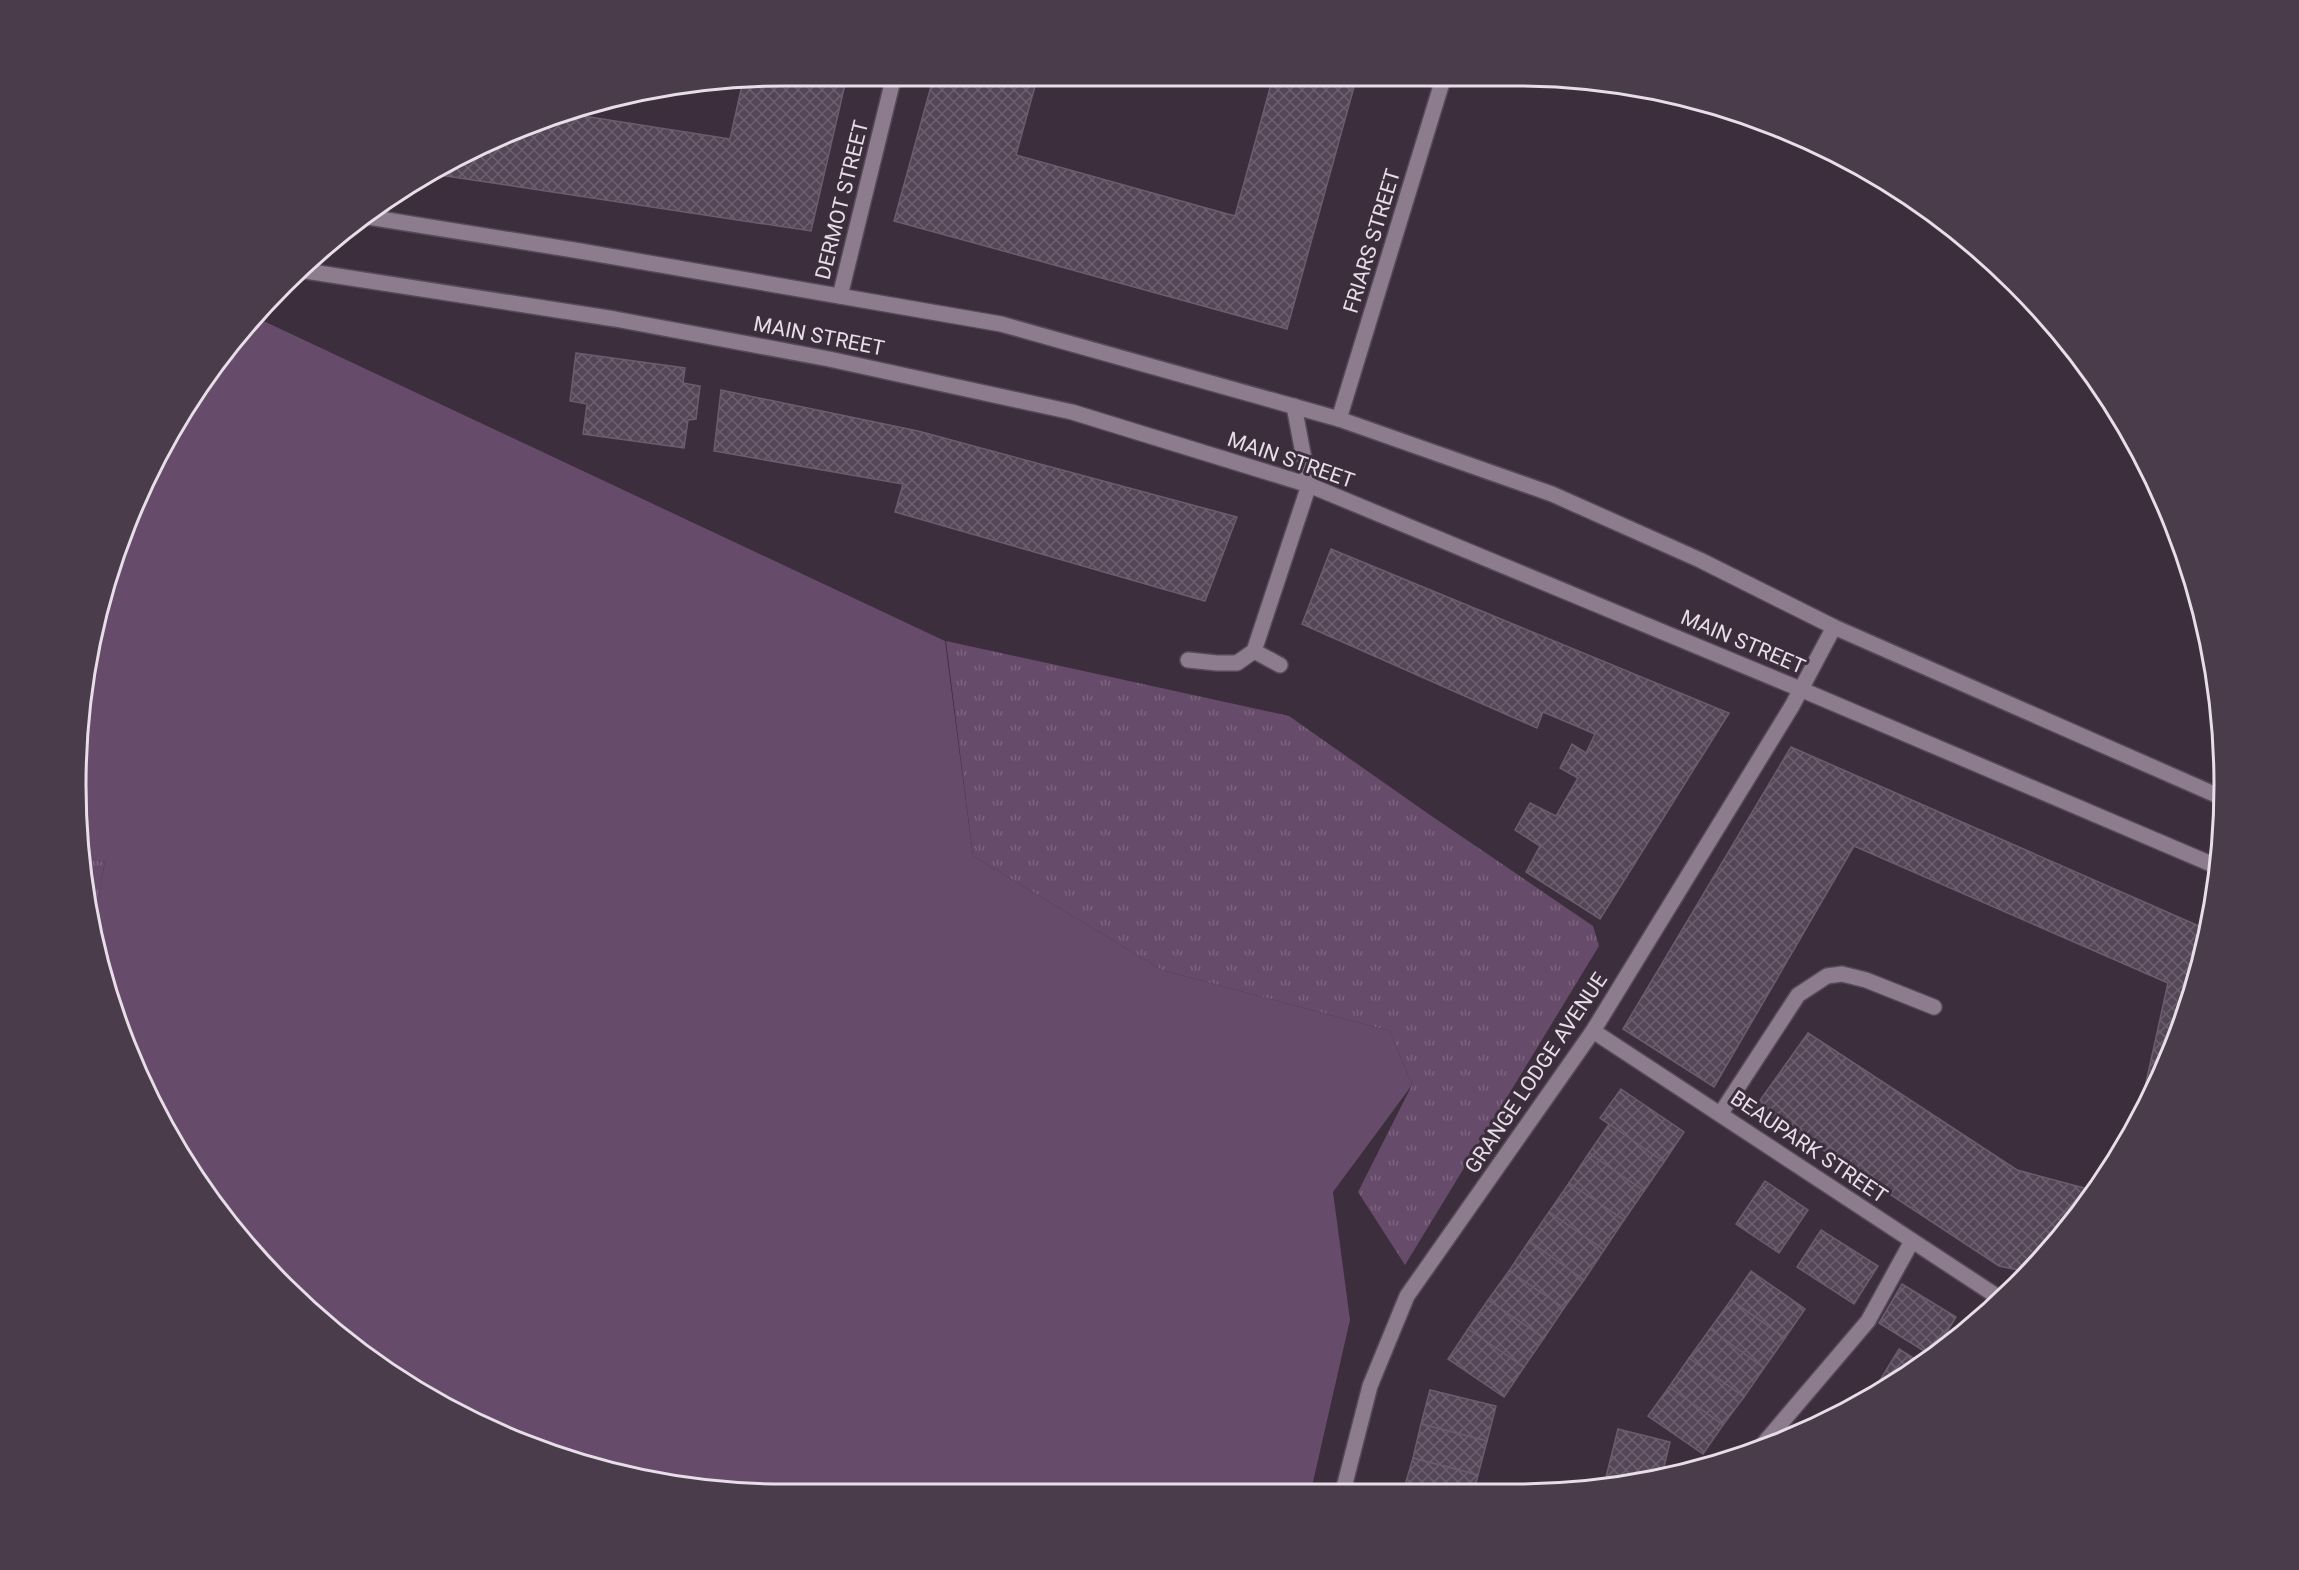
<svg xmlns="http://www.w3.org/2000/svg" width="2299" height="1570" font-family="Roboto,sans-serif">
  <defs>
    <pattern id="grass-tufts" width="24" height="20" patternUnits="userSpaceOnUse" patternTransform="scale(1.5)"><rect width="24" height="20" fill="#674b6a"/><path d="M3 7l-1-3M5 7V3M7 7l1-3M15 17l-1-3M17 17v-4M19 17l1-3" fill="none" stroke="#7d647f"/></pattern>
    <pattern id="building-cross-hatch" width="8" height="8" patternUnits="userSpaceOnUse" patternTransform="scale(1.5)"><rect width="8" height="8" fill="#554657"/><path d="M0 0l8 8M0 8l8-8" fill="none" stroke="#6d606f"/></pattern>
  </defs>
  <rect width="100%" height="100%" fill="#3d2e3e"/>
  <g fill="url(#grass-tufts)">
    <polygon points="946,641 1289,716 1430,815 1593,926 1599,946 1405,1265 1358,1192 1412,1085 1390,1031 1162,970 973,856"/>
    <polygon points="84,857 105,862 91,933 89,924"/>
  </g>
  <polygon fill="#674b6a" points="255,317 945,641 973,856 1162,970 1390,1031 1412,1085 1333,1192 1350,1320 1310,1495 785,1495 647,1481 471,1422 353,1348 283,1287 170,1140 129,1056 91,932 105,862 84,857 77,738 89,646 129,514 222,353"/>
  <g fill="url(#building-cross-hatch)" stroke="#6c5c6e" stroke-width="1.5">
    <polygon points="1357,76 1287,329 894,221 933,79 1037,79 1016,155 1235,216 1273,77"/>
    <polygon points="846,80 811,231 433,174 558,112 730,139 743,81"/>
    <polygon points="235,339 238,339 233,360 219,357"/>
    <polygon points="576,353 685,368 683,383 700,386 696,419 688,420 684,448 583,434 587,404 570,401"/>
    <polygon points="721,390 918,431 1237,517 1205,601 895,512 903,484 714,451"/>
    <polygon points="1331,549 1729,713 1600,919 1526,872 1540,846 1515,830 1530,803 1556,816 1578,778 1560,768 1572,744 1586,753 1595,734 1543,712 1537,728 1302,624"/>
    <polygon points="1791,747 2208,930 2170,1056 2139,1114 2168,983 1854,846 1714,1087 1623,1029"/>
    <polygon points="1808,1033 2017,1170 2095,1191 2028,1272 1999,1266 1756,1106"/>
    <polygon points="1621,1089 1684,1132 1664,1162 1600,1118"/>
    <polygon points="1609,1124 1664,1162 1644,1191 1589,1153"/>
    <polygon points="1589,1153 1644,1191 1624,1220 1569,1183"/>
    <polygon points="1765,1181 1808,1210 1779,1253 1736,1224"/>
    <polygon points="1569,1183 1624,1220 1604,1250 1549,1212"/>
    <polygon points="1549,1212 1604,1250 1584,1280 1529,1241"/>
    <polygon points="1821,1230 1878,1266 1854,1304 1797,1267"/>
    <polygon points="1529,1241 1584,1280 1564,1308 1509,1271"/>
    <polygon points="1509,1271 1564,1308 1544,1338 1488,1300"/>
    <polygon points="1751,1271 1805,1309 1785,1338 1731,1300"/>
    <polygon points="1902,1284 1956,1317 1932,1356 1879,1323"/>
    <polygon points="1488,1300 1544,1338 1524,1367 1468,1329"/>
    <polygon points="1731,1300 1785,1338 1764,1368 1710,1329"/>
    <polygon points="1468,1329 1524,1367 1504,1397 1448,1359"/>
    <polygon points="1710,1329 1764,1368 1744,1397 1689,1358"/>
    <polygon points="1899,1349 1923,1364 1909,1375 1871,1395"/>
    <polygon points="1689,1358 1744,1397 1723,1425 1669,1387"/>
    <polygon points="1669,1387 1723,1425 1703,1454 1648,1416"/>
    <polygon points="1430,1390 1496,1406 1487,1441 1421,1424"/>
    <polygon points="1421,1424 1487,1441 1478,1475 1413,1458"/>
    <polygon points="1618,1429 1670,1442 1661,1479 1618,1485 1605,1481"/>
    <polygon points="1413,1458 1478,1475 1473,1495 1414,1495 1403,1492"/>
  </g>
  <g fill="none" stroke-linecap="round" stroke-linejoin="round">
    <defs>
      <g id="minor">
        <polyline points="362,216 580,251 1001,324 1339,419 1552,494 1700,560 1834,627 2223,798"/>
        <polyline points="299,270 615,319 829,359 1072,412 1309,485 1800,689 2216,866"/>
        <polyline points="840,296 893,80"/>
        <polyline points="1339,419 1444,76"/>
        <polyline points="1254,651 1280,665"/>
        <polyline points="1188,660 1217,663 1237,663 1254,651 1309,485 1294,406"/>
        <polyline points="1593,1031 2001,1299"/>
        <polyline points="1721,1113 1798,995 1827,976 1842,974 1866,980 1934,1007"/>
        <polyline points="1759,1449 1868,1321 1912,1241"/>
        <polyline points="1342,1495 1370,1386 1407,1296 1593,1031 1792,706 1834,627"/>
      </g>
    </defs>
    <use href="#minor" stroke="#564a58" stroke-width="18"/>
    <use href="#minor" stroke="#8c7c8e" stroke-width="15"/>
  </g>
  <g text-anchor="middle" stroke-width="6" stroke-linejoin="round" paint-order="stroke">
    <g font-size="21" fill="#e7dee8" stroke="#3d2e3e">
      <text transform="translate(842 200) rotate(-76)" y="7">DERMOT STREET</text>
      <text transform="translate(1372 241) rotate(-73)" y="7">FRIARS STREET</text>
      <text transform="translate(819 336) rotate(11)" y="7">MAIN STREET</text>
      <text transform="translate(1291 460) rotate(19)" y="7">MAIN STREET</text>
      <text transform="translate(1743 642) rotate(23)" y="7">MAIN STREET</text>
      <text transform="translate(1536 1073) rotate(-56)" y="7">GRANGE LODGE AVENUE</text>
      <text transform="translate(1809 1147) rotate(34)" y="7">BEAUPARK STREET</text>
    </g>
  </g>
  <path d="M0 0H2299V1570H0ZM785 86H1515A699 699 0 0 1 2214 785V785A699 699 0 0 1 1515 1484H785A699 699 0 0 1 86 785V785A699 699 0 0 1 785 86Z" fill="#4b3c4c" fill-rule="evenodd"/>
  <path fill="none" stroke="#e7dee8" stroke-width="3" d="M785 86H1515A699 699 0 0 1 2214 785V785A699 699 0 0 1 1515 1484H785A699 699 0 0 1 86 785V785A699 699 0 0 1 785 86Z"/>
</svg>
